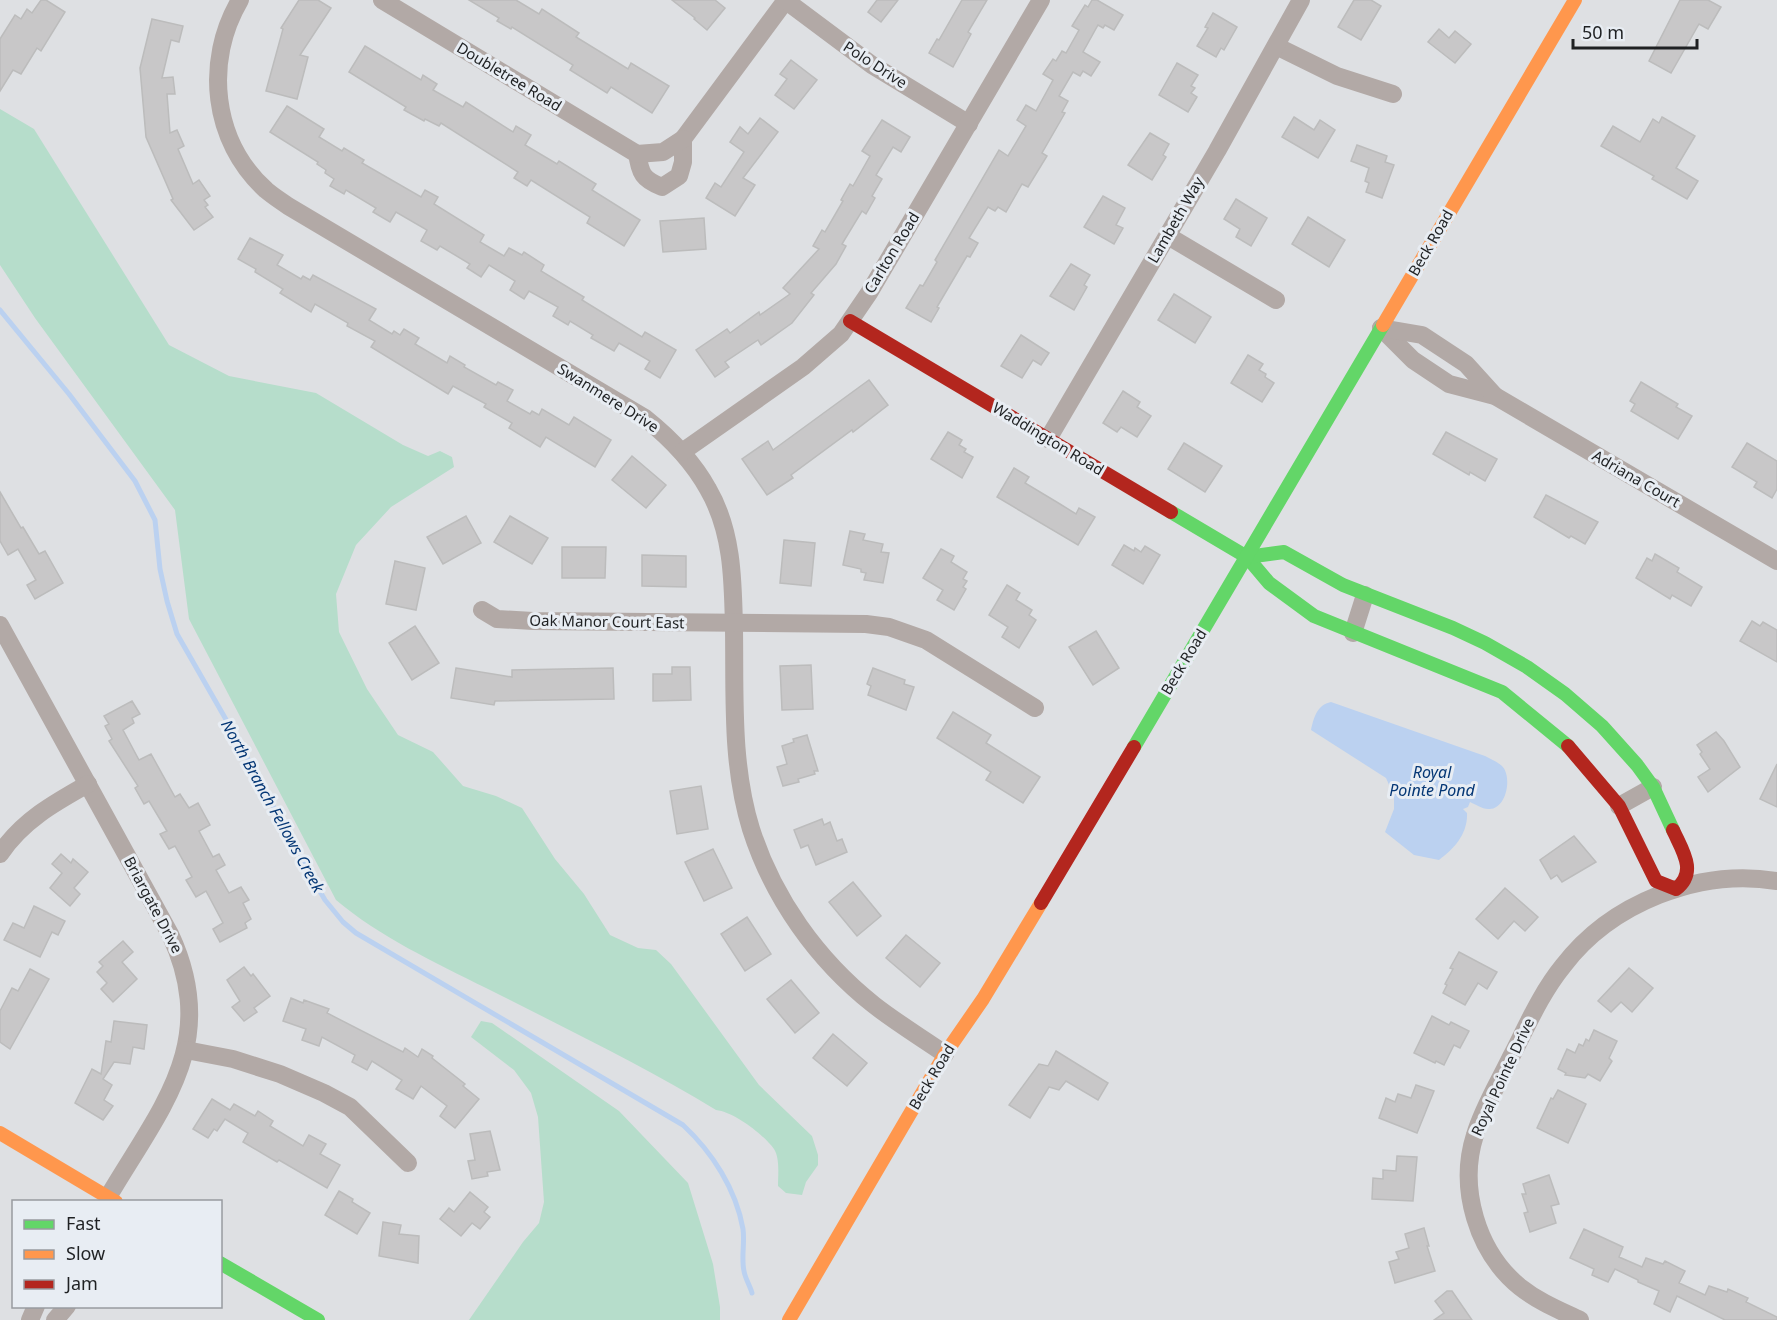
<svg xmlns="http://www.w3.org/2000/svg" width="1777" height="1320" font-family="'Noto Sans',sans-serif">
  <rect width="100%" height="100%" fill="#dee0e3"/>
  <g fill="#b6ddcb">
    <path d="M 0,109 L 34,129 L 169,345 L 229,376 L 316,393 L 403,445 L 428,456 L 440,451 L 452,457 L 454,467 L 391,507 L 356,545 L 336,594 L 339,632 L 367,689 L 398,735 L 433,752 L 463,786 L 496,796 L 522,808 L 555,859 L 584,894 L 610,935 L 638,948 L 656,950 L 671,964 L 759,1085 L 812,1136 L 818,1155 L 818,1165 L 806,1182 L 802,1195 L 786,1193 L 778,1186 C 778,1175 780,1158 774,1149 C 763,1134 734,1112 716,1110 C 642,1065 563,1027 486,988 C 434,962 380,937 336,900 L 189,619 L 175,510 L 35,318 L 0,265 Z"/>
    <polygon points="481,1021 492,1023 619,1111 688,1183 713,1264 720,1307 720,1320 469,1320 523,1242 539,1223 544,1202 538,1117 531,1093 514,1070 471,1037"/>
  </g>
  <path fill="#bbd1f0" d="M 1331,702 L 1485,756 C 1490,759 1498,762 1502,766 C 1513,777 1506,811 1488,809 C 1482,809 1475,804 1470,802 L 1468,807 L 1463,809 L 1467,813 C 1468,834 1454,849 1439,860 L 1414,855 L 1385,832 L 1394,809 L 1394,796 L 1386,778 L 1311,730 C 1314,717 1317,705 1331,702 Z"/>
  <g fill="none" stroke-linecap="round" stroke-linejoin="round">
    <path stroke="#bbd1f0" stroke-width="5" d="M 0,310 L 69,394 L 135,481 L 155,520 L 160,569 L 167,601 L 177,634 L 236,737 L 308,871 L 325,900 L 343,922 L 356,933 L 683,1125 C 712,1152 736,1189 743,1229 C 745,1243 741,1258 744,1271 C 745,1278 750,1286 752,1293"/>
  </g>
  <g fill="#c8c7c8" stroke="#bcbcbc" stroke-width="1.5">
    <polygon points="41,0 46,0 65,12 41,51 37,48 21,74 13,70 0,91 0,39 15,15 21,19 27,9 32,13"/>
    <polygon points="299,0 318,0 331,8 300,55 308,57 297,99 266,91 283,29 281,28"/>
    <polygon points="469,0 516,0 539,14 542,9 579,33 576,37 628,69 631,63 669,86 652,113 611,87 607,93 570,70 573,65 512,27 511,29 497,21 499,18"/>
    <polygon points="672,0 715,0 725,8 707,30 694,19 695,18"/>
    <polygon points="877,0 898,0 881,22 868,12"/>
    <polygon points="962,0 987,0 968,32 971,34 953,67 929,53 937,39 939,40"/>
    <polygon points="1092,0 1097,0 1123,15 1114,30 1105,25 1103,28 1098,25 1083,52 1100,62 1091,76 1083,71 1080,76 1073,72 1059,96 1068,101 1062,112 1065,113 1042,153 1047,156 1028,187 1022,184 1006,212 998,207 995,211 988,207 969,238 978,243 970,257 967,256 937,307 939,308 931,322 906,308 920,285 923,286 937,262 935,260 999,150 1008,156 1026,126 1017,120 1026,105 1036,111 1053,80 1043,74 1053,59 1056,61 1062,51 1066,53 1079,30 1072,26 1085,5 1088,7"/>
    <polygon points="1354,0 1371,0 1381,6 1361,40 1338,27"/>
    <polygon points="1680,0 1708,0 1721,7 1708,29 1699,24 1671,73 1649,61"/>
    <polygon points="1213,13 1237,27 1224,50 1221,48 1216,57 1197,46 1208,28 1205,27"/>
    <polygon points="152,19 183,26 179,42 171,40 162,78 173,77 175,94 167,94 170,133 177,130 184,146 178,149 193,184 199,180 210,196 204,200 208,205 205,207 213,217 194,230 171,200 173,199 146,137 140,68"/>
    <polygon points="1439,29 1449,38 1455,31 1471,44 1455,63 1428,42"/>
    <polygon points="365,46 421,80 423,75 437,84 433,90 463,107 466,102 513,132 516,126 531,135 525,145 557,164 559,161 596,184 592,190 640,220 624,246 587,223 590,217 531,180 527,186 514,178 518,172 441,123 439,126 425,119 424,121 404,110 406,107 349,72"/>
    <polygon points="791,60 817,80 794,109 775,95 787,79 780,74"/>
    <polygon points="1177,63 1198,75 1191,86 1195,88 1191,93 1197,97 1188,112 1159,95"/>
    <polygon points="287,106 324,129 319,137 342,151 344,148 364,160 362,163 421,197 425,190 438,197 434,204 484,235 480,242 504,256 509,248 522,255 524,252 544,265 541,271 584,297 582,300 642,337 645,332 676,350 660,378 645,369 650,361 619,343 614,351 591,338 593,335 570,321 568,325 553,316 558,307 529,291 524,299 510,290 515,281 489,265 481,277 467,268 470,264 440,246 437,250 421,241 427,230 396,212 390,222 373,212 376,208 346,190 344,194 330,186 334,179 325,173 326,170 317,164 318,162 270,132"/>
    <polygon points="1294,117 1314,130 1320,120 1335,130 1318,158 1282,137"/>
    <polygon points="1662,117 1695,136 1676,168 1698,181 1687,199 1652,179 1654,176 1601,146 1613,126 1640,142 1653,119 1659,123"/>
    <polygon points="760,118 778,132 743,178 755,185 735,216 706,198 715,183 721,187 744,152 730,142 740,127 748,134"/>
    <polygon points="882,120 910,137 901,152 893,147 876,175 882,179 872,196 875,198 866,214 862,211 842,244 846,246 836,264 811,293 814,295 792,323 761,345 758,340 725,362 729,367 715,377 696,350 727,329 730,333 759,312 760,315 790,294 783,288 819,249 813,246 822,230 825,232 843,201 841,200 850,184 853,186 870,156 862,151"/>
    <polygon points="1150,133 1169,144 1163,155 1166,157 1152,180 1128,165"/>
    <polygon points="1357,145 1387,156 1385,162 1394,165 1382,198 1366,192 1369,183 1365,181 1369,168 1351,161"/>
    <polygon points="1103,196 1125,208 1116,225 1123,228 1114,244 1084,227"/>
    <polygon points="1236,199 1267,218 1251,246 1236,237 1240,229 1224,219"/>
    <polygon points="1308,217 1345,240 1329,267 1292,244"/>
    <polygon points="704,218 706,249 663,252 660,221"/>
    <polygon points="250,238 283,255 277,265 301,279 303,276 310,280 313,275 376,309 369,320 392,334 394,331 400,335 404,329 419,338 415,344 447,363 450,356 465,365 464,367 496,385 498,382 513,390 507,401 530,414 532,411 539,415 542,409 569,425 574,417 611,440 595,467 546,437 540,447 509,428 512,423 484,407 486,404 453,386 448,394 371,347 375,341 347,326 348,323 315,304 311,312 280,293 283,289 255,272 256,269 238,259"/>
    <polygon points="1071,264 1090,275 1084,285 1087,287 1074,310 1050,296"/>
    <polygon points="1174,294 1211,317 1195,343 1158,320"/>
    <polygon points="1021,335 1049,353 1041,365 1033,360 1022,378 1001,366"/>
    <polygon points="1248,355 1263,364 1259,370 1266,374 1265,377 1274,383 1262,402 1231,383"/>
    <polygon points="869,380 888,405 853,432 852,430 791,475 793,478 767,495 742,459 768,441 773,450"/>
    <polygon points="1641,382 1678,404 1676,407 1692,416 1678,439 1631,411 1635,404 1630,401"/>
    <polygon points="1123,391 1140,402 1137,407 1151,416 1137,437 1121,427 1117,432 1103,423"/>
    <polygon points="948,432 962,440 959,445 966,449 964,452 973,457 962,478 931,459"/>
    <polygon points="1446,432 1497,459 1485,481 1470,472 1469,475 1433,454"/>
    <polygon points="1184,443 1222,466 1205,492 1168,469"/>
    <polygon points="1747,443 1777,461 1777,489 1772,498 1754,487 1757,482 1732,467"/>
    <polygon points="632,456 666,485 646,508 612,480"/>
    <polygon points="1014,468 1029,477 1025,483 1060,504 1076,514 1079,508 1095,517 1078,545 997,497"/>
    <polygon points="0,492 21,528 23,527 39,554 45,551 63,583 35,599 27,585 36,580 18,549 8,555 0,541"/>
    <polygon points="1546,495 1598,522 1585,544 1571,536 1569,538 1534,517"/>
    <polygon points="466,516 481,543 443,564 427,537"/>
    <polygon points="510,516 548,538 532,564 494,542"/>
    <polygon points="850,531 865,534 863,540 883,544 881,552 889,553 883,583 864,580 866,573 861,572 861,569 843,565"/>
    <polygon points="784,540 815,543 811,586 780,583"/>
    <polygon points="1124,545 1134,551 1135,548 1141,552 1145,546 1160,555 1143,584 1112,565"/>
    <polygon points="562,547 606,547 605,578 562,578"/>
    <polygon points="941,549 954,556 951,562 967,572 963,579 967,581 963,587 966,589 954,610 937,600 943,590 923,578"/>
    <polygon points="1655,554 1679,568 1677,572 1702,587 1691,606 1672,595 1670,599 1636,578 1647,558 1652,561"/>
    <polygon points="642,555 686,556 686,587 642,586"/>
    <polygon points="395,561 425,568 416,610 386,604"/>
    <polygon points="1007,585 1020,593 1016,600 1032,610 1029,615 1036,620 1019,648 1002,637 1008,627 989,615"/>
    <polygon points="1752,621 1760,626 1763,622 1777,630 1777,662 1740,641"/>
    <polygon points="415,626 439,663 412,680 389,643"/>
    <polygon points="1096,631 1119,668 1093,685 1069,647"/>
    <polygon points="811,665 813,709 782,710 780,666"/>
    <polygon points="672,667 690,667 691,700 653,701 653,674 672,674"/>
    <polygon points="456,668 512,677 512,670 613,668 614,699 495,701 494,705 451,698"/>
    <polygon points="873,668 905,680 904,684 914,687 906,710 868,695 871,686 867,684"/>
    <polygon points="132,701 140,714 132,718 134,723 123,730 139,760 151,754 175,797 180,794 189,808 198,803 210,825 199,831 213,857 219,854 225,865 216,870 229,893 241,887 249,900 243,903 251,919 245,923 247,928 220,942 213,929 223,923 206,891 196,897 186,880 192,877 175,846 169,849 160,834 167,831 149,801 144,804 135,788 138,786 109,741 112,739 105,726 109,724 104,716"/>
    <polygon points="953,712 991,735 986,743 1040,777 1023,803 986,780 991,772 937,738"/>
    <polygon points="1716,732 1724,741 1740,767 1708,792 1698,777 1710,769 1700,754 1702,752 1697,745"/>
    <polygon points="807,735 818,771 814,771 815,774 798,779 799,782 783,786 777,767 787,764 782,746 794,742 793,739"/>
    <polygon points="1777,764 1777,807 1760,799"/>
    <polygon points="701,786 708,829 677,834 670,791"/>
    <polygon points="822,819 824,825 830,822 837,841 842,839 847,852 816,865 808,845 801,848 794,830"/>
    <polygon points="1574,836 1596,862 1562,882 1557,875 1551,879 1540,860"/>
    <polygon points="713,849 732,888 704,901 685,862"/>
    <polygon points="61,854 71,863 73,859 88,872 74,888 80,894 70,906 50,888 62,873 52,864"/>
    <polygon points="853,882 881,916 857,936 829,902"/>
    <polygon points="1505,888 1538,917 1525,931 1514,921 1498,939 1476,919"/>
    <polygon points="34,906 65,921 58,935 52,932 40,957 4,940 13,923 24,928"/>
    <polygon points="747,917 771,954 745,971 721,934"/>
    <polygon points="906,935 940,963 920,987 886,958"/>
    <polygon points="123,941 133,952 122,962 137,979 113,1002 101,989 107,983 97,972 103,966 99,962"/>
    <polygon points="1459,952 1497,972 1487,989 1478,983 1465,1005 1443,993 1447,985 1445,984 1453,969 1450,968"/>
    <polygon points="244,967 251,976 253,974 270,996 254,1008 257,1012 244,1021 232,1007 240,1001 227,980"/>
    <polygon points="1629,968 1653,988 1632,1012 1621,1002 1611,1012 1598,1001"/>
    <polygon points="30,969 49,979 10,1049 0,1042 0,1011 12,988 18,991"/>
    <polygon points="791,980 819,1013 795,1033 767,999"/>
    <polygon points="291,998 303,1003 304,1000 329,1009 327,1013 403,1052 405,1048 418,1057 422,1049 433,1056 432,1058 465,1084 463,1086 479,1099 455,1128 440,1116 447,1106 421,1086 413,1099 396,1089 402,1080 372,1061 367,1070 352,1062 355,1055 322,1037 319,1046 302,1040 306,1029 283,1021"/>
    <polygon points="1432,1016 1449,1025 1451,1022 1469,1031 1460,1048 1454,1045 1444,1065 1436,1061 1435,1063 1414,1053"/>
    <polygon points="114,1021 147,1025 144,1049 133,1047 130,1064 114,1062 103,1079 112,1085 104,1100 113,1106 103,1120 75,1103 92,1069 101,1074 106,1041 111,1042"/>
    <polygon points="1594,1030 1617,1041 1609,1058 1612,1061 1600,1081 1588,1074 1585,1078 1565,1075 1566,1073 1558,1069 1567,1049 1575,1053 1579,1044 1583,1046 1586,1039 1589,1041"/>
    <polygon points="833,1034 867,1063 847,1086 813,1058"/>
    <polygon points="1056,1051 1108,1083 1098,1100 1066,1081 1059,1090 1049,1087 1030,1118 1009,1105 1039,1064 1048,1066"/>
    <polygon points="1416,1085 1434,1091 1417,1133 1379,1118 1386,1098 1395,1102 1398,1094 1411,1098"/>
    <polygon points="1558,1090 1586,1104 1568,1143 1537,1128 1551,1098 1553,1099"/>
    <polygon points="212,1099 230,1110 234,1104 255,1116 258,1111 273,1121 270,1126 303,1146 309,1135 326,1144 320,1154 340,1165 327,1188 279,1160 277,1162 243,1142 248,1133 225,1119 217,1131 214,1129 208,1138 193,1129"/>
    <polygon points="490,1131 500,1170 487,1172 488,1176 472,1179 468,1161 475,1160 470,1134"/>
    <polygon points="1397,1156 1417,1157 1413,1201 1372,1199 1373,1178 1383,1179 1383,1170 1396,1171"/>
    <polygon points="1549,1175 1559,1204 1551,1206 1556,1223 1530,1232 1524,1213 1528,1212 1522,1194 1526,1194 1523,1184"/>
    <polygon points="339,1191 353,1199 352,1202 370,1213 357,1234 325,1215"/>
    <polygon points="470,1192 488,1207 484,1212 490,1217 480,1229 472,1223 461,1236 440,1219 449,1208 454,1212"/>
    <polygon points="383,1222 401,1225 399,1234 419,1236 418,1263 379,1256"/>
    <polygon points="1424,1228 1429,1246 1427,1246 1435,1271 1395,1283 1389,1262 1399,1259 1396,1252 1409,1248 1405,1234"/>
    <polygon points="1584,1229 1623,1247 1619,1257 1642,1267 1646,1258 1663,1264 1665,1261 1685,1271 1679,1283 1705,1295 1709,1286 1727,1292 1728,1289 1748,1298 1746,1302 1777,1317 1777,1320 1725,1320 1677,1296 1670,1312 1654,1304 1659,1291 1638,1282 1638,1280 1615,1269 1608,1282 1592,1275 1594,1269 1570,1258"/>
    <polygon points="1447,1291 1452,1291 1472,1320 1434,1320 1444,1313 1435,1301"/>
  </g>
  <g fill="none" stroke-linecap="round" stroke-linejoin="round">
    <g stroke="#b2a9a6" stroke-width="18">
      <path d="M 240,0 C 204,61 212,141 266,190 C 273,196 281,201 288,206 L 645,418 C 670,438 692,460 708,489 C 733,532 733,582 734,630 C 735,697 731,764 751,829 C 773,898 817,960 874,1005 C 897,1023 922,1038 945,1054"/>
      <path d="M 382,0 L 637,154 C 641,174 642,179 662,187 L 679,176 L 683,162 L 683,139 L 786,0"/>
      <polyline points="785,0 872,65 969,124"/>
      <polyline points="1276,46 1337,76 1393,94"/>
      <polyline points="637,154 663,152 683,139"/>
      <polyline points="1168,236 1276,300"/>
      <polyline points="1381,328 1413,360 1449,384 1495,396 1777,561"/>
      <polyline points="1381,328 1422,335 1466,364 1495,396"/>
      <polyline points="1048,439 1217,151 1301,0"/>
      <polyline points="682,452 803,367 841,334 869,293 1041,0"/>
      <polyline points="482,610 497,619 533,621 866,624 889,627 926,640 1035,708"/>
      <path d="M 0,625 L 170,934 C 221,1043 161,1107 108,1197"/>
      <polyline points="1353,633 1365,595"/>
      <polyline points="1619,806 1653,787"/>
      <path d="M 0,854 C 22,821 54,803 88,784"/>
      <polyline points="186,1050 233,1059 280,1074 324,1093 350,1107 408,1163"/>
      <polyline points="30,1320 36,1306"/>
      <polyline points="55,1320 67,1306"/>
      <path d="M 1580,1320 C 1559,1310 1539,1302 1520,1287 C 1477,1252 1458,1188 1475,1135 C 1483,1108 1499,1082 1511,1057 C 1527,1026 1541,993 1563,966 C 1611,903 1699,868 1777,881"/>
    </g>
    <g stroke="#63d668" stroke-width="14">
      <polyline points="1171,512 1247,557 1269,583 1314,616 1502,692 1568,746"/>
      <polyline points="1247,557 1284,552 1343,585 1453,628 1485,643 1527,667 1565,694 1602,726 1637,765 1653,787 1673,830"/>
      <polyline points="1134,747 1383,325"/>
      <polyline points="220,1263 318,1320"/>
    </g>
    <g stroke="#ff974d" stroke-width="14">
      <polyline points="1383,325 1575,0"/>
      <polyline points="0,1133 116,1202"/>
      <polyline points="789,1320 945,1054 983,999 1041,903"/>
    </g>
    <g stroke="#b3261e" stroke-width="14">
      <polyline points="850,321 1171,512"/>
      <path d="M 1568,746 L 1619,806 L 1656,881 L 1676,889 C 1698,872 1682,850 1673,830"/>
      <polyline points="1041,903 1134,747"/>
    </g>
  </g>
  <g text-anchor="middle" stroke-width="6" stroke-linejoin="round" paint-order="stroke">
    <g font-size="15" fill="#1f2123" stroke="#e8edf3">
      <text transform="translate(875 65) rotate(33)" y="5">Polo Drive</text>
      <text transform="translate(509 77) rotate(31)" y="5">Doubletree Road</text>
      <text transform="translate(1176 220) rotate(-60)" y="5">Lambeth Way</text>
      <text transform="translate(1431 243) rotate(-60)" y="5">Beck Road</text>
      <text transform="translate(892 253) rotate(-59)" y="5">Carlton Road</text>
      <text transform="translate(608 398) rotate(32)" y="5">Swanmere Drive</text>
      <text transform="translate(1048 439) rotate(31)" y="5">Waddington Road</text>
      <text transform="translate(1636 479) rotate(30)" y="5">Adriana Court</text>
      <text transform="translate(607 622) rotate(1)" y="5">Oak Manor Court East</text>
      <text transform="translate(1184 662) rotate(-59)" y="5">Beck Road</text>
      <text transform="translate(153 905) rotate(62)" y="5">Briargate Drive</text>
      <text transform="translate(932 1077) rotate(-59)" y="5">Beck Road</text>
      <text transform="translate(1503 1077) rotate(-65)" y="5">Royal Pointe Drive</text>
    </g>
    <g font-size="16" font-style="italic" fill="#053775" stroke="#e8edf3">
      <text x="1432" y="778">Royal<tspan x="1432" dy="18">Pointe Pond</tspan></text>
      <text transform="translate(273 806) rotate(61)" y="6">North Branch Fellows Creek</text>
    </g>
  </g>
  <rect x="12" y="1200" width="210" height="108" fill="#e8edf3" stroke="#989ba0" stroke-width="1.5"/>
  <rect x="24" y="1220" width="30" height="9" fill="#63d668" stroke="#989ba0" stroke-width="1.5"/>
  <text x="66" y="1230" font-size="18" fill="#1f2123">Fast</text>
  <rect x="24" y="1250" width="30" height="9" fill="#ff974d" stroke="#989ba0" stroke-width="1.5"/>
  <text x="66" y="1260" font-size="18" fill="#1f2123">Slow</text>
  <rect x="24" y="1280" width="30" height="9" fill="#b3261e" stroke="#989ba0" stroke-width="1.5"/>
  <text x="66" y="1290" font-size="18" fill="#1f2123">Jam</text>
  <path d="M1573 39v9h124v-9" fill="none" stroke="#1f2123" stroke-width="3"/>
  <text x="1582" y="39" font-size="18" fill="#1f2123" stroke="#e8edf3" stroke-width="4.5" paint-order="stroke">50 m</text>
</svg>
